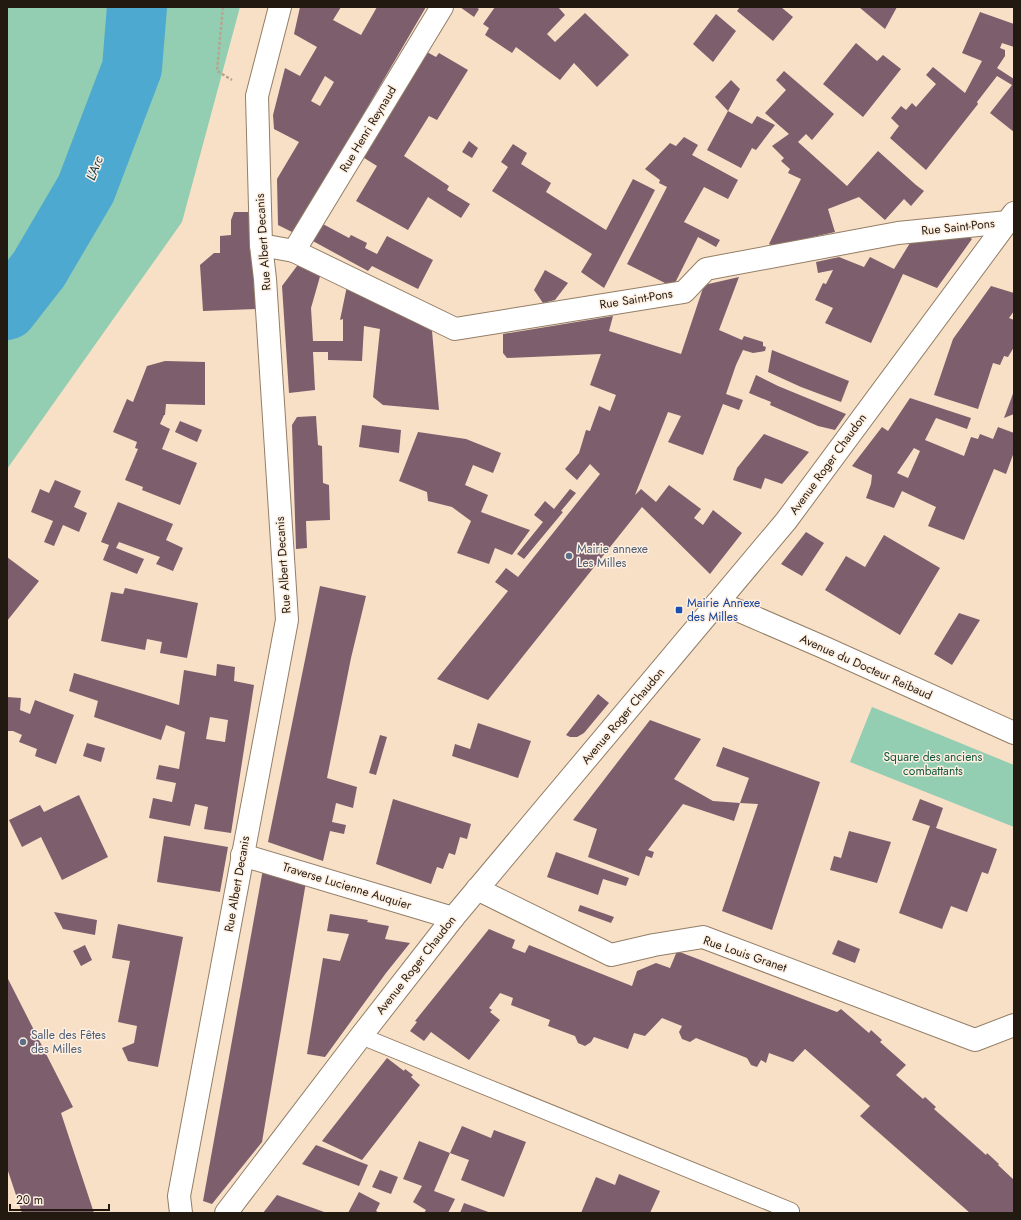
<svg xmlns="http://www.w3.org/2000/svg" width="1021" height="1220" font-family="Jost,sans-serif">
  <rect width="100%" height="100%" fill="#f8e0c7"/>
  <g fill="#93cdb2">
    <polygon points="7,7 240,7 182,222 7,469"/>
    <polygon points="872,707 1014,765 1014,827 850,762"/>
  </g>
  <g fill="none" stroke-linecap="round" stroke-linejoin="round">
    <polyline stroke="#4da9cf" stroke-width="60" points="7,310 39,269 86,189 132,68 137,7"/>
  </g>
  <g fill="#7c5e6c" fill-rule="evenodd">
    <path d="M 300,7 L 341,7 L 333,20 L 361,35 L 377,7 L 426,7 L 294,233 L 278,225 L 277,179 L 299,142 L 274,129 L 273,115 L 285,68 L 300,76 L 317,47 L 294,34 ZM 325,76 L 334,82 L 320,106 L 311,101 Z"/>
    <polygon points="460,7 476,7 479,9 474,17"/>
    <polygon points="495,7 558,7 565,15 547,34 555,42 585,13 629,55 597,87 574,63 560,80 516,47 512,53 485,35 489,28 483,24"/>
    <polygon points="740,7 781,7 793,17 773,41 737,11"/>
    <polygon points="859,7 897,7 885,29"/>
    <polygon points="980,12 1014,24 1014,47 1002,43 1000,48 1005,50 1005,56 997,68 1014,79 1014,132 990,113 1012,85 997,76 977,102 978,104 926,170 890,138 899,126 891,118 901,106 906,110 912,103 916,107 936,84 926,75 933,67 965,93 982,61 962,53"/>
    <polygon points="716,14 736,31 713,62 693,44"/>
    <polygon points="856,43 877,61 883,55 901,69 863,117 823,84"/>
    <polygon points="425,51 436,57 439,53 468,70 437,120 429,116 404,156 449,186 447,190 470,204 461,218 428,197 408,230 356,201 377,166 361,156"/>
    <polygon points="784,71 834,114 812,140 806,134 798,142 847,186 878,151 916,185 924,191 911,206 904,199 885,220 859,197 828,209 835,232 773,246 769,244 801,179 788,173 790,169 781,161 784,158 772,146 789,134 765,113 786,90 776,80"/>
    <polygon points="731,80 740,89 728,111 715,97"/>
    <polygon points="728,111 752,124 757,116 775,125 756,150 752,148 741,168 707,150"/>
    <polygon points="684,137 698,145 692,155 738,180 728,199 704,187 684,222 720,240 716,247 698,237 673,287 627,264 667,187 659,183 660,180 645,169 670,143 676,146"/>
    <polygon points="469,141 478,148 472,158 462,152"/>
    <polygon points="513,144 527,153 521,164 551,183 546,192 606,230 633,179 655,190 604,288 581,272 592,254 492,191 508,167 501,162"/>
    <polygon points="234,212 256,212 259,309 203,311 200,265 214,253 220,253 220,236 231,235 231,220"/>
    <polygon points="321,223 349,238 351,235 367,243 365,248 377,254 387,236 433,260 418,289 372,266 368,271 311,240"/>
    <polygon points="963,232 972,239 937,288 903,274 871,343 825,323 833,308 815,300 823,283 826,284 833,270 818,273 816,262 839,257 864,267 870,257 894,269 910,243"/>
    <polygon points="300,262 321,273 311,308 313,341 343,341 343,319 340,320 347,286 432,331 439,410 383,405 373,397 380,329 364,326 362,361 328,360 328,352 313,352 315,390 289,393 282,286"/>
    <polygon points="545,270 568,283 555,300 543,303 534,290"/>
    <polygon points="739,277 719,330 742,340 744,336 763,342 763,346 766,347 765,351 753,353 743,350 736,365 726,394 743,400 739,410 723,404 703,455 668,442 681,416 668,412 635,495 641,489 656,502 669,485 701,509 694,518 703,525 713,510 742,533 710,574 642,507 488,700 437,679 508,591 495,582 506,568 518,577 600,474 590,464 577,480 565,469 579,453 586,430 590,431 599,406 610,411 616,395 590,385 601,354 507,358 503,353 503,334 613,316 609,331 681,354 704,285"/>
    <polygon points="991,286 1014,293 1014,311 1009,318 1014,320 1014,347 1008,357 1004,356 1000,365 993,363 978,409 934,395 953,339"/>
    <polygon points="772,350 849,381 841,402 801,387 768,372"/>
    <polygon points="165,361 205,362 205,405 166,404 165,415 164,415 160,424 170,429 162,449 197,463 180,505 142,490 143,487 125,480 138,449 135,448 137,442 113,432 127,399 133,402 147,366"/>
    <polygon points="756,375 778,386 846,414 835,430 818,426 770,405 771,402 749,393"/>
    <polygon points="1014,391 1014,414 1004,418"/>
    <path d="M 910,398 L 971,418 L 967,429 L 936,418 L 925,440 L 964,456 L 971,437 L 978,439 L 980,434 L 993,439 L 998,427 L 1014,433 L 1014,452 L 1006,474 L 994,469 L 964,540 L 928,526 L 936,507 L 902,491 L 894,508 L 866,498 L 871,484 L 872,475 L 852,466 L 882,427 L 888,431 ZM 914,448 L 920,451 L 908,478 L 897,473 Z"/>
    <polygon points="316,416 318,445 322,446 323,483 329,485 330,520 306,521 307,548 296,549 292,425 297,417"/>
    <polygon points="180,421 202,430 197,442 175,432"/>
    <polygon points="362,425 401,430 399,453 359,447"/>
    <polygon points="418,432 466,439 501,453 493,473 473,465 465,485 488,495 481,512 530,530 512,555 495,548 489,564 457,553 471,521 452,507 428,501 427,492 399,481"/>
    <polygon points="764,434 809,452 782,484 765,478 761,489 733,480 737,468"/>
    <polygon points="55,480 81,491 74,507 87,513 79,532 63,525 54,546 44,542 53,521 31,512 40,489 49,493"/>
    <polygon points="570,489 576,493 561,511 563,512 524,559 517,554 543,522 534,515 545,501 554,509"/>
    <polygon points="118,502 173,524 166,540 183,548 173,571 156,564 160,557 119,542 116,548 144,559 137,574 103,560 109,545 101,542"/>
    <polygon points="806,532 824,543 802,576 781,564"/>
    <polygon points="884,535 940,568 900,635 825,590 846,556 865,567"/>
    <polygon points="7,557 39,581 7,621"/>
    <polygon points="320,586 366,596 351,658 327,778 357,787 353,808 336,803 332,822 346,825 344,834 330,831 323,861 268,842"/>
    <polygon points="125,588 198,603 187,658 160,653 162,642 147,639 145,650 101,641 111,592 123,594"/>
    <polygon points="959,613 980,620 952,665 934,654"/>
    <path d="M 217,664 L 235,667 L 234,681 L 254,685 L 231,833 L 204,829 L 208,807 L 195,804 L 190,826 L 149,818 L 153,798 L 172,802 L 176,783 L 156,779 L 159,765 L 179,769 L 185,732 L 166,725 L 161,740 L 94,717 L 98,701 L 69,691 L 74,673 L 179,705 L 184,670 L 216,676 ZM 210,717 L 228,720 L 225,742 L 206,739 Z"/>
    <polygon points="598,694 609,703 584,733 577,737 570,737 566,735"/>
    <polygon points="7,697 21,698 20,710 30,714 35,700 74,715 56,764 35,756 37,749 19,742 22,735 13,731 7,731"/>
    <polygon points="650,720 701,739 674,779 713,801 740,803 749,778 716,766 723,747 820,782 772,930 722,911 758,804 740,803 734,821 683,804 648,850 654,852 652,858 646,856 639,876 588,857 597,829 573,820"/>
    <polygon points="478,723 531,741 518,778 452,756 455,744 470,749"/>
    <polygon points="380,735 387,737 376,775 369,773"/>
    <polygon points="87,743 105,748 101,762 83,756"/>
    <polygon points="79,795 108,857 62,880 41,837 22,847 9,820 40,805 44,812"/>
    <polygon points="393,799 471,824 467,839 460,837 455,855 449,853 443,869 437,867 431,884 376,864"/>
    <polygon points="920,799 943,808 936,828 997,849 988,874 982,872 967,912 951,906 942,929 899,913 930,826 912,820"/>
    <polygon points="849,831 891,842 877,883 830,870 834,856 841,858"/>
    <polygon points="164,836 228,847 220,892 157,882"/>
    <polygon points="556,852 629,878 626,886 603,879 598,895 547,877"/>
    <polygon points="263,869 306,882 262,1142 212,1204 203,1201"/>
    <polygon points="580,905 614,917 611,923 578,911"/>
    <polygon points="54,912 97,920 95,935 63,929"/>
    <polygon points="330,914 368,920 367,922 389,926 385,939 410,943 386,973 325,1057 307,1054 323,958 340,961 349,934 327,931"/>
    <polygon points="118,924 183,937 158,1067 128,1061 122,1048 134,1043 137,1026 118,1022 130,961 112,958"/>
    <polygon points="489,929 515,940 512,948 525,953 529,945 632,986 637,971 656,963 670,968 677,951 837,1012 841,1009 869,1033 871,1030 882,1040 880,1042 906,1065 896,1075 923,1099 925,1097 936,1107 934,1109 986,1155 987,1153 999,1164 998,1165 1014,1180 1014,1213 970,1213 860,1116 870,1106 805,1049 793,1062 769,1053 766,1063 761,1060 757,1067 751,1065 747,1058 696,1038 690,1042 682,1039 679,1032 682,1026 662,1018 645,1036 634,1033 628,1049 594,1037 591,1042 585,1046 578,1043 575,1036 548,1026 550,1020 511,1005 513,998 500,993 489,1008 492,1010 490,1012 500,1020 469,1060 431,1032 424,1041 410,1031 417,1022 415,1021"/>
    <polygon points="838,940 860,949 855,963 832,954"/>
    <polygon points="85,945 92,960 81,966 73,951"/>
    <polygon points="7,977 73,1107 61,1113 94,1213 22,1213 7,1168"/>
    <polygon points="387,1058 404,1071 405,1069 413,1075 411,1077 420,1085 362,1160 322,1141"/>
    <polygon points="462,1126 491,1138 494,1130 526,1142 504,1197 461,1180 469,1160 450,1153"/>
    <polygon points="419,1141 450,1153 434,1191 455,1199 448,1213 424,1213 426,1210 413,1202 422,1186 403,1179"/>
    <polygon points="316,1145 368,1165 359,1186 302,1164"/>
    <polygon points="380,1170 398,1177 391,1194 372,1187"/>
    <polygon points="619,1174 660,1191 650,1213 581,1213 596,1177 615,1185"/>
    <polygon points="359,1192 380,1203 376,1211 380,1213 348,1213"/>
    <polygon points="277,1195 327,1213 263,1213"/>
    <polygon points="464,1203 491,1213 460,1213"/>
  </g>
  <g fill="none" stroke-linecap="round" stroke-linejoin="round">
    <defs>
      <polyline id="service" points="361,1036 791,1211"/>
      <g id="minor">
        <polyline points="261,245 294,251 455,329 684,292 706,269 898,233 1008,222"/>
        <polyline points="294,251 442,7"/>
        <polyline points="717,603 742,612 823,647 1014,733"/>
        <polyline points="242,855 453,918"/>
        <polyline points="477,889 611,955 654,945 703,937 975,1040 1014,1025"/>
        <polyline points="181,1213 179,1196 287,620 265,279 261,245 257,96 280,7"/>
      </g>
      <polyline id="tertiary" points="226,1213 361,1036 453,918 786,521 1014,213"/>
    </defs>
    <use href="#service" stroke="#937e66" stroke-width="18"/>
    <use href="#minor" stroke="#937e66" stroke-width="24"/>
    <use href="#tertiary" stroke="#937e66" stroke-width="24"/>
    <polyline stroke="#b8a590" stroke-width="2.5" stroke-dasharray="3 2" stroke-linecap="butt" points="223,7 217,71 232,80"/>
    <use href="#service" stroke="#fff" stroke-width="16"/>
    <use href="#minor" stroke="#fff" stroke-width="22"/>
    <use href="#tertiary" stroke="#fff" stroke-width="22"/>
  </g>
  <g fill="#5c6f8a" stroke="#feefe0" stroke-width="1.5">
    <circle cx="569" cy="556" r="4"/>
    <circle cx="23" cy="1042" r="4"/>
  </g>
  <rect fill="#1a4fb4" stroke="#feefe0" stroke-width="1.5" x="675" y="606" width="8" height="8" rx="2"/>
  <g text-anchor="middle" stroke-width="3" stroke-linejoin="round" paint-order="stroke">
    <g font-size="12" fill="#221a11" stroke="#feefe0">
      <text transform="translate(368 129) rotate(-59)" y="4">Rue Henri Reynaud</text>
      <text transform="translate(958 227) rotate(-6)" y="4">Rue Saint-Pons</text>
      <text transform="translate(263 242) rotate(-94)" y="4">Rue Albert Decanis</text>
      <text transform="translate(636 299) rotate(-9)" y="4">Rue Saint-Pons</text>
      <text transform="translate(828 464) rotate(-54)" y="4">Avenue Roger Chaudon</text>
      <text transform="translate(283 565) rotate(-94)" y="4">Rue Albert Decanis</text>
      <text transform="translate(866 667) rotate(24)" y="4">Avenue du Docteur Reibaud</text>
      <text transform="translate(623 716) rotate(-50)" y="4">Avenue Roger Chaudon</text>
      <text transform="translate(237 884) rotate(-80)" y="4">Rue Albert Decanis</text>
      <text transform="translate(347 886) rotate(17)" y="4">Traverse Lucienne Auquier</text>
      <text transform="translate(745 954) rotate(19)" y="4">Rue Louis Granet</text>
      <text transform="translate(416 965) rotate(-52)" y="4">Avenue Roger Chaudon</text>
    </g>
    <g font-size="12" fill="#4e5e75" stroke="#feefe0" text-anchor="start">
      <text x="577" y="553">Mairie annexe<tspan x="577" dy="14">Les Milles</tspan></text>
      <text x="31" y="1039">Salle des Fêtes<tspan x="31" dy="14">des Milles</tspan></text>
    </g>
    <g font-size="12" fill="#164399" stroke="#feefe0" text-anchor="start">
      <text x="687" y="607">Mairie Annexe<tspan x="687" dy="14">des Milles</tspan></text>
    </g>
    <g font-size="12" fill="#11583f" stroke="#feefe0">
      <text x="933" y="761">Square des anciens<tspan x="933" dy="14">combattants</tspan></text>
    </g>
    <g font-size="13" font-style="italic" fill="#143d4d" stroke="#feefe0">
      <text transform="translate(94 168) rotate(-69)" y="5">L'Arc</text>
    </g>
  </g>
  <rect width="1021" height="1220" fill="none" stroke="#221a11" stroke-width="16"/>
  <path d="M10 1204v6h99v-6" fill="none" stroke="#221a11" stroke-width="2"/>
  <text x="16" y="1204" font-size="12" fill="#221a11" stroke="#feefe0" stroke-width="3" paint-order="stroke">20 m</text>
</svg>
